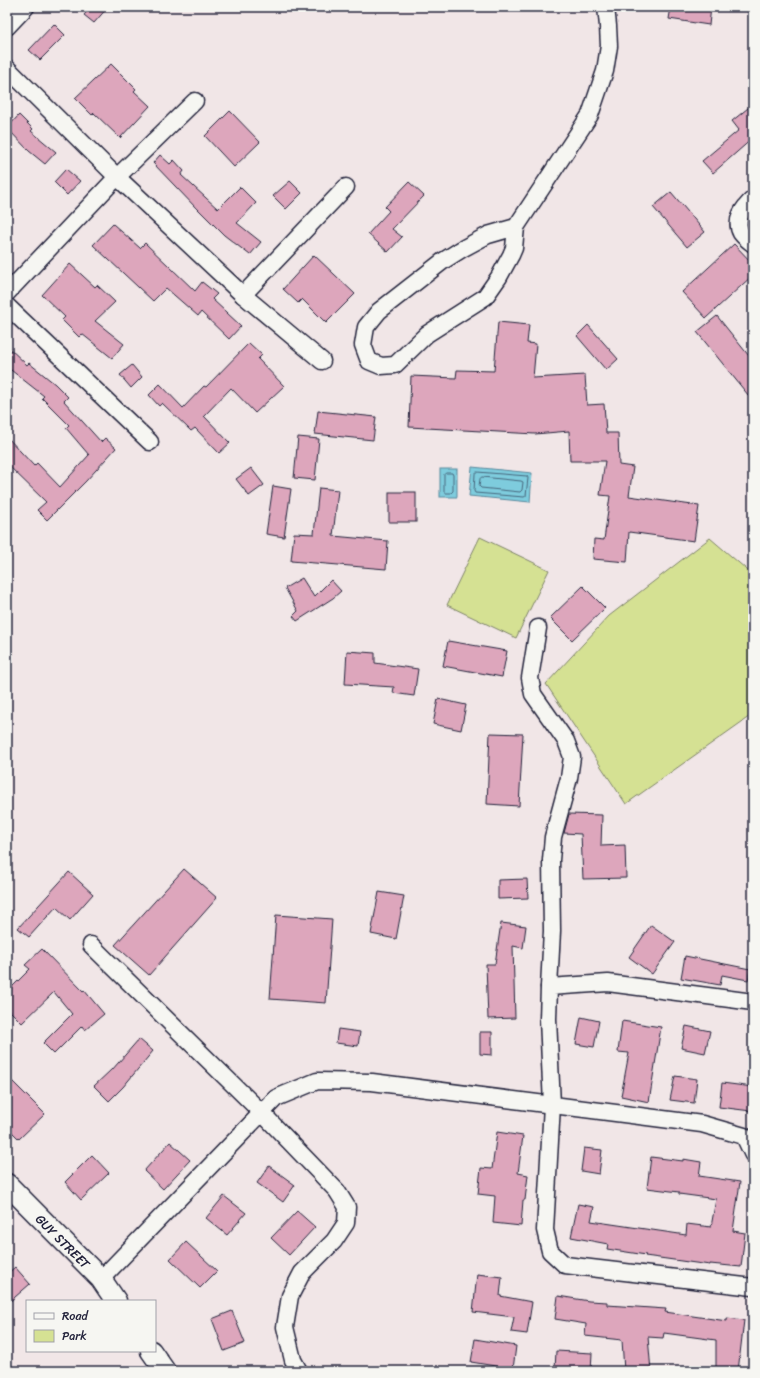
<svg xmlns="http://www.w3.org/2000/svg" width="760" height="1378" font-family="Sriracha,sans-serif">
  <rect width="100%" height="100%" fill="#f1e6e7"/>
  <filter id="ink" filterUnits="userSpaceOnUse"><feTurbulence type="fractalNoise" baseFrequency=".025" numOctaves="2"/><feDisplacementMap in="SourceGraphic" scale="8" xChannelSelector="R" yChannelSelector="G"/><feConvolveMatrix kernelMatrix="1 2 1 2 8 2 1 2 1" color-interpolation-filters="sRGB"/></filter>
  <g filter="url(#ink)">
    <g fill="#d5e193" stroke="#7c8267">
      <polygon points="480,537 549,570 516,638 447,605"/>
      <polygon points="710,538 753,575 753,714 626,804 546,684 609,616"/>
    </g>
    <g fill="#7eccdd" stroke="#59889c">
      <polygon points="472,467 532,473 530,502 469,496"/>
      <rect x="440" y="469" width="17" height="28"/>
    </g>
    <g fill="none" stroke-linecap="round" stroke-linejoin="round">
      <g stroke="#47667c" stroke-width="1">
        <polygon points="477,472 527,476 528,478 526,496 524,497 475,493 474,491 475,474"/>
        <polygon points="446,473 452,473 453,475 453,491 451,493 445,493 444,492 444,475"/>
        <polygon points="482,477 521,481 523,482 522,490 520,492 481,488 479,486 480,479"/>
      </g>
    </g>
    <g fill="#dda6bc" stroke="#22223b">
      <polygon points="91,7 108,7 94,23 84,15"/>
      <polygon points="671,7 711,7 709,25 669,19"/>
      <polygon points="54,24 65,35 40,60 29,50"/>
      <polygon points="111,64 136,89 134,91 150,106 120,138 94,113 92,115 75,98"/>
      <polygon points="753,104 753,138 713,173 702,161 739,130 732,121"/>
      <polygon points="230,111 260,142 234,167 205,136"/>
      <polygon points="19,115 33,129 31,131 56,152 45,164 29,151 7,128"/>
      <polygon points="160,155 170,164 174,160 184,171 181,175 218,209 240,187 256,203 237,223 261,242 250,255 224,235 198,209 197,209 153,163"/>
      <polygon points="66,169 80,181 67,195 54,182"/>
      <polygon points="290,181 302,193 286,209 273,196"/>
      <polygon points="409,182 424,196 392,229 402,237 388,252 368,234 389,211 385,207"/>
      <polygon points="671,192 705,232 687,247 653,207"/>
      <polygon points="113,224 140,248 145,243 195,291 202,282 217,294 212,299 241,326 229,339 201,312 198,316 166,288 153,301 93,245"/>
      <polygon points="734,244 753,264 753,275 706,318 682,292"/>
      <polygon points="314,255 355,294 326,323 302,299 298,303 283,289"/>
      <polygon points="70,264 95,287 97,285 115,302 95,321 124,344 112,358 82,334 79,337 62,320 65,317 42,295"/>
      <polygon points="717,316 753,361 753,401 697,332"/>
      <polygon points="498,322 529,325 527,343 536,344 533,378 585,375 587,405 604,404 606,433 618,433 619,465 633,467 629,496 699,506 694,541 629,532 627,562 593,559 594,539 604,540 610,496 600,495 605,461 570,461 569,431 535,434 409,427 411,376 456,378 457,370 494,371"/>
      <polygon points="588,325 618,359 606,370 577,336"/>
      <polygon points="249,343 262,355 258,359 284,386 255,413 231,388 204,416 230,443 219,453 195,428 191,431 162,403 159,406 149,395 160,384 183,408 204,386 206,387"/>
      <polygon points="7,346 27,365 29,363 55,384 68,397 64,401 101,442 105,438 116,448 86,481 47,520 37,510 46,502 7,464 7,437 34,466 37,463 60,487 89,455 66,428 69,425 42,398 44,396 7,367"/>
      <polygon points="132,365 142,377 131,388 120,375"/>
      <polygon points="318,411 376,417 373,440 315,434"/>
      <polygon points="298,437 319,439 315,480 294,478"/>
      <polygon points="251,468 264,485 249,496 236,479"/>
      <polygon points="273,486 291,489 284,537 266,534"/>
      <polygon points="319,488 338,490 333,536 388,541 386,569 291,561 294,533 314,534"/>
      <rect x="389" y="492" width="27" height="30"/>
      <polygon points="302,578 314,597 331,580 341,591 333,598 297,621 293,616 298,611 285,588"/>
      <polygon points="583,586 605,608 572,640 550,618"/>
      <polygon points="448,641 507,651 502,677 443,666"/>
      <polygon points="347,651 375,653 375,663 418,669 414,696 393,693 394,687 345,684"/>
      <polygon points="438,699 466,705 461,730 433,724"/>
      <polygon points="490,733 523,734 519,806 487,804"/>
      <polygon points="569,814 602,815 601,846 625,845 626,878 583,879 581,834 564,833"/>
      <polygon points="184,869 217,898 149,975 115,945"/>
      <polygon points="69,872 93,894 70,920 56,907 29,937 18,928"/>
      <polygon points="527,879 528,898 498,899 498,880"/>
      <polygon points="379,892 404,896 396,939 371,934"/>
      <polygon points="276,915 332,919 326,1003 270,999"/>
      <polygon points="501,923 526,926 523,948 513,946 515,1018 488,1019 486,964 495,964"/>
      <polygon points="651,925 675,942 652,974 629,957"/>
      <polygon points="42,949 83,991 84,990 104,1014 85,1030 82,1026 54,1054 43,1043 72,1014 54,992 22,1023 7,1008 7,992 30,969 25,965"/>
      <polygon points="685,956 750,969 748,980 722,975 720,985 681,978"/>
      <polygon points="581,1017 599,1021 594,1047 576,1044"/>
      <polygon points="622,1021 661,1027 649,1102 621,1096 629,1053 618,1052"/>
      <polygon points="686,1026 710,1031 705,1053 681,1048"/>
      <polygon points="338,1029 360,1032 358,1046 336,1043"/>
      <polygon points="480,1032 492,1032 492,1055 480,1054"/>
      <polygon points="139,1039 153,1051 123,1087 109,1101 94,1086 112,1069 112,1070"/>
      <polygon points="7,1076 45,1114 19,1139 7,1127"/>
      <polygon points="675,1076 697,1079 694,1103 670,1100"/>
      <polygon points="722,1083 753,1087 751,1111 719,1107"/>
      <polygon points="497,1132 523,1136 518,1173 528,1175 525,1200 523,1200 521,1226 493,1223 495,1196 478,1194 481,1168 492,1169"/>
      <polygon points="170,1142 190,1160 163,1189 144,1171"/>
      <polygon points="584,1148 602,1150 599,1174 581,1171"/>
      <polygon points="92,1155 109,1173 81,1200 65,1182"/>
      <polygon points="651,1157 683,1161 683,1159 701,1162 699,1176 740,1182 733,1231 745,1233 741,1267 710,1264 710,1265 645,1256 646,1255 607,1249 608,1244 571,1237 578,1204 594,1207 591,1221 686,1235 687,1224 711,1227 716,1199 679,1194 679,1192 647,1188"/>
      <polygon points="269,1166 295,1185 283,1202 257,1183"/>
      <polygon points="224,1196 246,1213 227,1235 206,1218"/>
      <polygon points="297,1211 315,1227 289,1255 271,1238"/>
      <polygon points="186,1242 217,1271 200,1288 170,1259"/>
      <polygon points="15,1267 30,1284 7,1304 7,1274"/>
      <polygon points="477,1274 502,1277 500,1296 532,1302 527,1334 511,1332 514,1317 473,1312"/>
      <polygon points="558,1296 589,1301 607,1302 607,1305 666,1309 665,1312 727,1321 727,1318 744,1320 738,1371 716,1371 716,1340 664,1333 663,1338 648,1337 651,1371 624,1371 622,1340 585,1336 586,1324 555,1319"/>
      <polygon points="232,1311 245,1343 224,1351 212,1319"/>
      <polygon points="475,1339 516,1346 513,1369 471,1362"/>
      <polygon points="556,1351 592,1353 591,1371 555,1370"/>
    </g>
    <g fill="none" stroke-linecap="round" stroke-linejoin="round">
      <defs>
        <g id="minor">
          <polyline points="7,27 26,7"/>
          <polyline points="7,68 117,177 195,101"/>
          <path d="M 753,199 C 744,207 734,220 741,233 C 744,237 749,241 753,244"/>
          <polyline points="516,227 488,235 462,249 443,261 379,311 366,327 363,345 369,361 381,366 395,365 427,334 485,297 499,277 511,255 514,248 516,227 590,115 605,71 609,46 608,26 606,7"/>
          <polyline points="7,293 117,177 243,295 322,361"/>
          <polyline points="243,295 346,187"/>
          <polyline points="7,306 150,442"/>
          <polyline points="538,628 530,678 533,694 566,741 572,757 569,778 553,837 551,860 552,931 549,987"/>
          <polyline points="91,945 262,1113 337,1191 347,1207 346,1223 334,1241 302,1273 290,1296 285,1327 293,1360 299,1371"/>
          <polyline points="753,1002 608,983 549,987 548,1019 552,1105 545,1230 550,1251 565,1265 753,1287"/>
          <polyline points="101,1279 276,1098 317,1081 372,1082 702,1124 744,1136 753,1155"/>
        </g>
        <g id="tertiary">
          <polyline points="7,1184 101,1279 116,1301"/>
          <polyline points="151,1351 165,1371"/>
        </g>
      </defs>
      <use href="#minor" stroke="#22223b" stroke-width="19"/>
      <use href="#tertiary" stroke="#22223b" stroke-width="23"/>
      <use href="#minor" stroke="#f6f6f2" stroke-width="16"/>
      <use href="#tertiary" stroke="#f6f6f2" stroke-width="20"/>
    </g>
  </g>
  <g text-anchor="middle" stroke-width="3.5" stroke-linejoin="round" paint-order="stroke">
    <g font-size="13" fill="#22223b" stroke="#f6f6f2">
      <text transform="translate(63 1241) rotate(45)" y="5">GUY STREET</text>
    </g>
  </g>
  <rect width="760" height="1378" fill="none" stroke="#f6f6f2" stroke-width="24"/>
  <rect x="12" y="12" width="736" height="1354" fill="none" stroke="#22223b" stroke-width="1.5" filter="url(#ink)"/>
  <rect x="26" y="1300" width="130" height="52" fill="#f6f6f2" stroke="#a1a1a9"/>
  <rect x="34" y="1313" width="20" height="6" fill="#f6f6f2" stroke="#a1a1a9"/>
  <text x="62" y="1320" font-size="12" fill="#22223b">Road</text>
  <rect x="34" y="1330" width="20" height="12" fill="#d5e193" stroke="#a1a1a9"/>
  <text x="62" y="1340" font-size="12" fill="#22223b">Park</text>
</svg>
